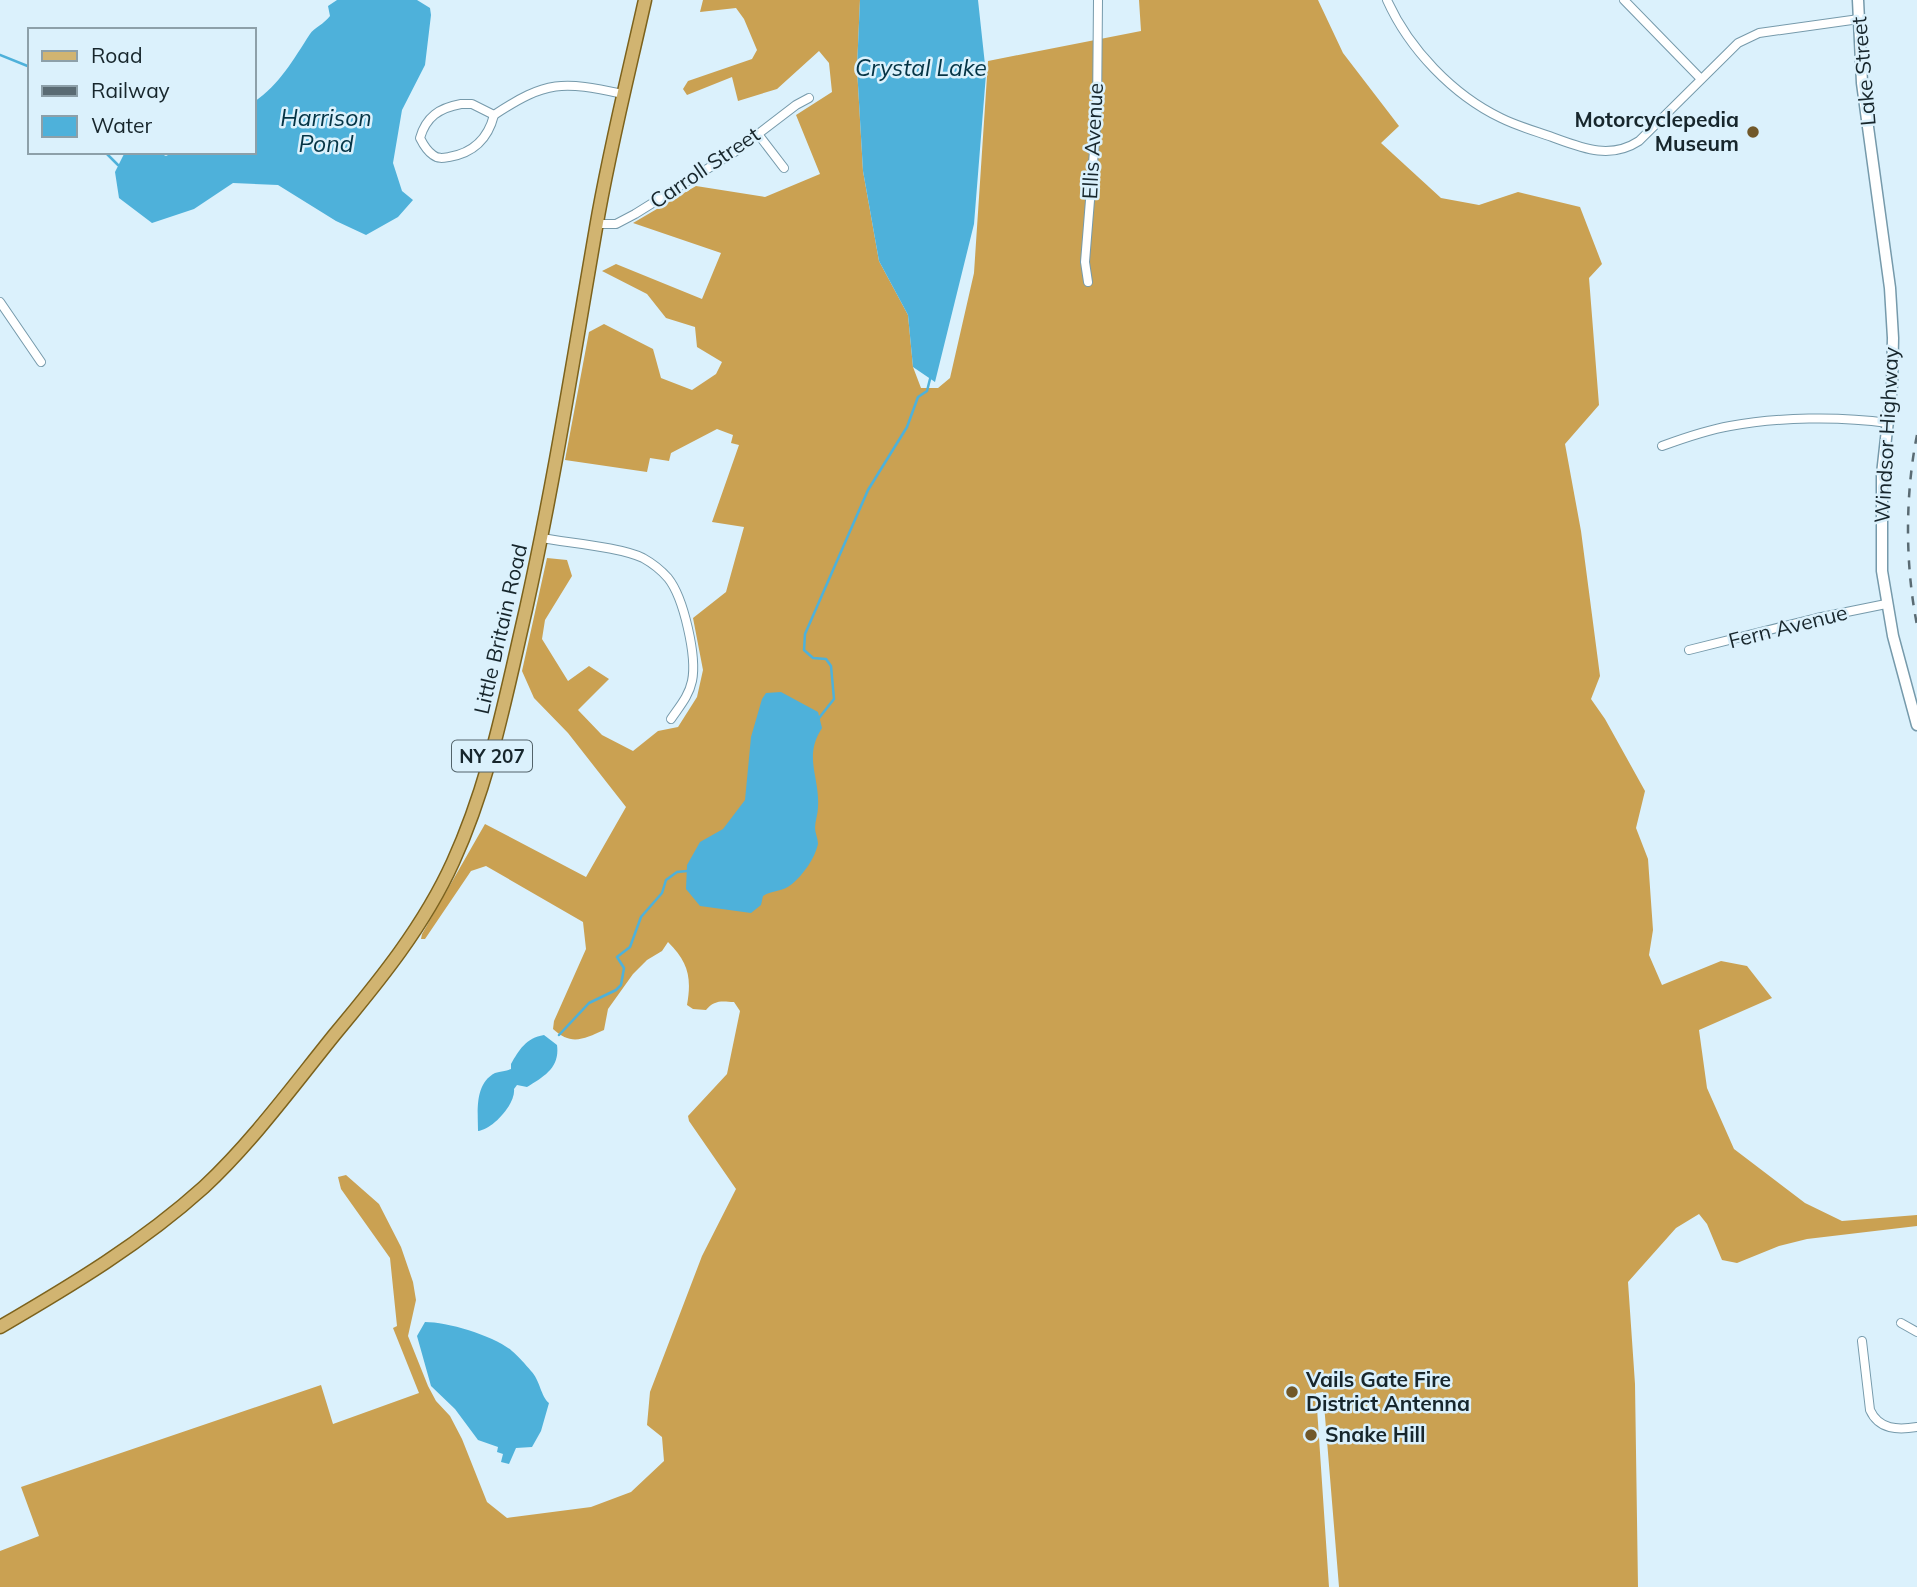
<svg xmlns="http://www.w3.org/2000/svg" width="1917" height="1587" font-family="Mulish,sans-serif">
  <rect width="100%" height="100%" fill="#dbf1fc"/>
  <path fill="#caa152" d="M 703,0 L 860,0 L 857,68 L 863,171 L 879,261 L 908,315 L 913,367 L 921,388 L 938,388 L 950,378 L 974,273 L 988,61 L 1141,31 L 1139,0 L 1318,0 L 1343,53 L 1399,126 L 1381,143 L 1441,198 L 1479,205 L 1518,192 L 1580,207 L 1602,264 L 1589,278 L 1599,405 L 1565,444 L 1581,531 L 1600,676 L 1591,699 L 1605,719 L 1645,791 L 1636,828 L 1648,859 L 1653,930 L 1649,955 L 1662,985 L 1721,961 L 1747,966 L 1772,998 L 1699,1030 L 1707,1088 L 1734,1149 L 1805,1203 L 1842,1221 L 1917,1215 L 1917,1226 L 1807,1239 L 1779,1246 L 1737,1263 L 1722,1260 L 1707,1224 L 1699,1214 L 1676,1228 L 1628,1282 L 1635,1384 L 1638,1587 L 1339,1587 L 1323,1392 L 1316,1393 L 1329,1587 L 0,1587 L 0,1551 L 39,1536 L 21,1487 L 321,1385 L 333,1424 L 419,1393 L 393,1328 L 397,1326 L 390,1258 L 341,1189 L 338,1177 L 346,1175 L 379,1204 L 401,1247 L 413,1282 L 416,1300 L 408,1336 L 428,1386 L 436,1401 L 450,1416 L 462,1439 L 487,1502 L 507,1518 L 591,1507 L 631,1492 L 664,1461 L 662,1437 L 647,1425 L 650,1392 L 702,1256 L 736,1189 L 689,1121 L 688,1116 L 727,1074 L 740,1011 L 734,1002 C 721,1001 714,1000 706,1010 L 693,1009 L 687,1005 C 692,977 688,962 668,942 L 662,951 L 647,960 L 633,974 L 608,1009 L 604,1030 C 584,1039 571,1046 553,1029 L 554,1021 L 586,949 L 583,922 L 486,866 L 471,871 L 425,939 L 421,939 L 422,934 L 485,824 L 586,877 L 626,807 L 568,733 L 534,698 L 522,671 L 547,558 L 567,560 L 572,576 L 545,620 L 542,639 L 568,681 L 589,666 L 609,679 L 578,710 L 602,735 L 633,751 L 658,731 L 678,727 L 697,697 L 703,670 L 693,618 L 726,592 L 744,527 L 712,522 L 739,445 L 731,443 L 733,435 L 717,429 L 671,453 L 669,461 L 650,458 L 647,472 L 565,460 L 589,332 L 604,324 L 653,349 L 661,378 L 692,390 L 716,374 L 722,362 L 697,347 L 695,327 L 666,318 L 647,294 L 602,271 L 616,264 L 702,299 L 721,253 L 633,223 L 696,186 L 765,197 L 820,174 L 796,115 L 832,92 L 829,63 L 819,51 L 777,89 L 738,101 L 732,77 L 687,95 L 683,89 L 688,81 L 752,59 L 757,50 L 744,19 L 736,8 L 700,12 Z"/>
  <g fill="#4eb1da">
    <path d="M 337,0 L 417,0 L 430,8 L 431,15 L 425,65 L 402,110 L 393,163 L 402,191 L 413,200 L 398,217 L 366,235 L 336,221 L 278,185 L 233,183 L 194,209 L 152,223 L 119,198 L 115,172 L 125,152 L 157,152 L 166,156 L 174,152 L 254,152 L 254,102 C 280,84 293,60 310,34 C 314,28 324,24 330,16 L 328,6 Z"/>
    <polygon points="860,0 978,0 986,74 974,224 935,382 913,367 908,315 879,261 863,171 857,68"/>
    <path d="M 781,692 L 818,712 L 822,728 C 803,757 820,777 818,807 C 818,814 815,821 815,828 C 815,833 818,838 818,844 C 815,858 803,875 792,884 C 783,892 772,890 763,896 L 761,905 L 751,913 L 700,906 L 686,889 L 687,865 L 700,842 L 723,829 L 745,800 L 751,737 L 762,699 L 766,693 Z"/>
    <path d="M 544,1035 L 557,1045 C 560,1067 545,1076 527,1087 L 517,1085 L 514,1089 C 516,1104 492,1130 478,1131 C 478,1112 474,1084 495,1073 C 501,1071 507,1071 511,1069 L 511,1064 C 519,1050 526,1038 544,1035 Z"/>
    <path d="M 425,1322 C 448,1322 495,1336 512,1351 C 517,1355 526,1365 531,1371 C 540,1380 541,1397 549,1403 L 541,1431 L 532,1447 L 516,1448 L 509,1464 L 501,1462 L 503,1454 L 497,1452 L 498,1447 L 478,1440 L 455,1409 L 431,1386 L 417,1336 Z"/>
  </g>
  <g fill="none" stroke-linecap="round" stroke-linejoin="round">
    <g stroke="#4eb1da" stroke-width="2.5">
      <polyline points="0,55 30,67"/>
      <polyline points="105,152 118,165"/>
      <polyline points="819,718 834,699 831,666 826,659 813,658 804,650 805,634 868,490 907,427 918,397 927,391 930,379"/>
      <polyline points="559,1035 589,1003 616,990 621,985 624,968 617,957 630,947 641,917 662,893 666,880 677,872 687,871"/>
    </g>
    <defs>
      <g id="minor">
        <path d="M 1387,0 C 1409,49 1453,95 1501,118 C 1517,126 1535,131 1552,137 C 1582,148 1610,160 1639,141 L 1738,43 L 1759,33 L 1859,19"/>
        <polyline points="1624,0 1701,79"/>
        <path d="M 461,104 L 472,104 L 494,115 C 488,139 473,153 449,157 C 443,158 438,159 433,155 C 427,151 423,144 420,138 C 426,117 439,108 461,104 Z"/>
        <path d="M 494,115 C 547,80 562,81 623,94"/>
        <polyline points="758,134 784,168"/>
        <polyline points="596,224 616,224 635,214 736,151 796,105 809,98"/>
        <polyline points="1088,282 1085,262 1097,114 1098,0"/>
        <polyline points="0,302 41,362"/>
        <path d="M 1662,446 C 1684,438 1707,430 1730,426 C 1778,417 1840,416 1888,423"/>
        <path d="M 542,538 C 569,543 620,547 643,558 C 652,563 661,570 668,578 C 684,598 697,657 692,681 C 689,696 679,707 671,719"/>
        <polyline points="1689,650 1817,618 1886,604"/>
        <polyline points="1901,1323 1917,1332"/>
        <path d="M 1862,1341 L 1870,1410 C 1879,1430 1898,1430 1917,1427"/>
      </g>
      <polyline id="secondary" points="1858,0 1862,83 1890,288 1893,338 1892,385 1882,474 1882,571 1893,636 1917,725"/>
      <path id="primary" d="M 0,1327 C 72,1285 142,1243 204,1187 C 253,1141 293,1086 335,1034 C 380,980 424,926 453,862 C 490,781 506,695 526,609 C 554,483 574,355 596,228 C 609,151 628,76 645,0"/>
    </defs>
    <use href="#minor" stroke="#769aab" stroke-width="10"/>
    <use href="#secondary" stroke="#769aab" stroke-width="13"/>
    <use href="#primary" stroke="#7c621c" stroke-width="15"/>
    <use href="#minor" stroke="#fff" stroke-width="8"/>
    <use href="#secondary" stroke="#fff" stroke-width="10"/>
    <use href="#primary" stroke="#d1b471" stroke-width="12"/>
    <path stroke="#5a6b73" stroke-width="2.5" stroke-dasharray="9 9" stroke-linecap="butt" d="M 1917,435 C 1905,495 1905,564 1917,625"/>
  </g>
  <g fill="#715829" stroke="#dbf1fc" stroke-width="2.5">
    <circle cx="1753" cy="132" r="7"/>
    <circle cx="1292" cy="1392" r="7"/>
    <circle cx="1311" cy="1435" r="7"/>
  </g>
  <g text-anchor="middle" stroke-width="5" stroke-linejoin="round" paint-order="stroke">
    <rect fill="#dbf1fc" stroke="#52636a" stroke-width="2" x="452" y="740.5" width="80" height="31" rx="5"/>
    <g font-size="19" font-weight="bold" fill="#17262c">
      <text x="492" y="763">NY 207</text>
    </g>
    <g font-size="21" fill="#17262c" stroke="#dbf1fc">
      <text transform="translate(1864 71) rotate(-95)" y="7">Lake Street</text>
      <text transform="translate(1093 141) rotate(-87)" y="7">Ellis Avenue</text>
      <text transform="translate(705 168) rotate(-34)" y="7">Carroll Street</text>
      <text transform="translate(1887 435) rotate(-87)" y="7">Windsor Highway</text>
      <text transform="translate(1788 627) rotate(-14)" y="7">Fern Avenue</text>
      <text transform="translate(501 629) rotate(-77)" y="7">Little Britain Road</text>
    </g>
    <g font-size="21" font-weight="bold" fill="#17262c" stroke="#dbf1fc" text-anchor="start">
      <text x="1739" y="127" text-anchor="end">Motorcyclepedia<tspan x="1739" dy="24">Museum</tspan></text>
      <text x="1306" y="1387">Vails Gate Fire<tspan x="1306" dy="24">District Antenna</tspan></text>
      <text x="1325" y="1442">Snake Hill</text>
    </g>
    <g font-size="23" font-style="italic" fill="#053445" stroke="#dbf1fc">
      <text x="921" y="76">Crystal Lake</text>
      <text x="326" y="126">Harrison<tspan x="326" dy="26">Pond</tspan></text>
    </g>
  </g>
  <rect x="28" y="28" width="228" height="126" fill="#dbf1fc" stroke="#8da0a9" stroke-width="2"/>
  <rect x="42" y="51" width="35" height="10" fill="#d1b471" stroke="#8da0a9" stroke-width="2"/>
  <text x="91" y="63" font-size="21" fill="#17262c">Road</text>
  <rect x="42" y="86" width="35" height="10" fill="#5a6b73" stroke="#8da0a9" stroke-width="2"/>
  <text x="91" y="98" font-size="21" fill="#17262c">Railway</text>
  <rect x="42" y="116" width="35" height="21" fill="#4eb1da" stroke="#8da0a9" stroke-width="2"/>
  <text x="91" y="133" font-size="21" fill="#17262c">Water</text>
</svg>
